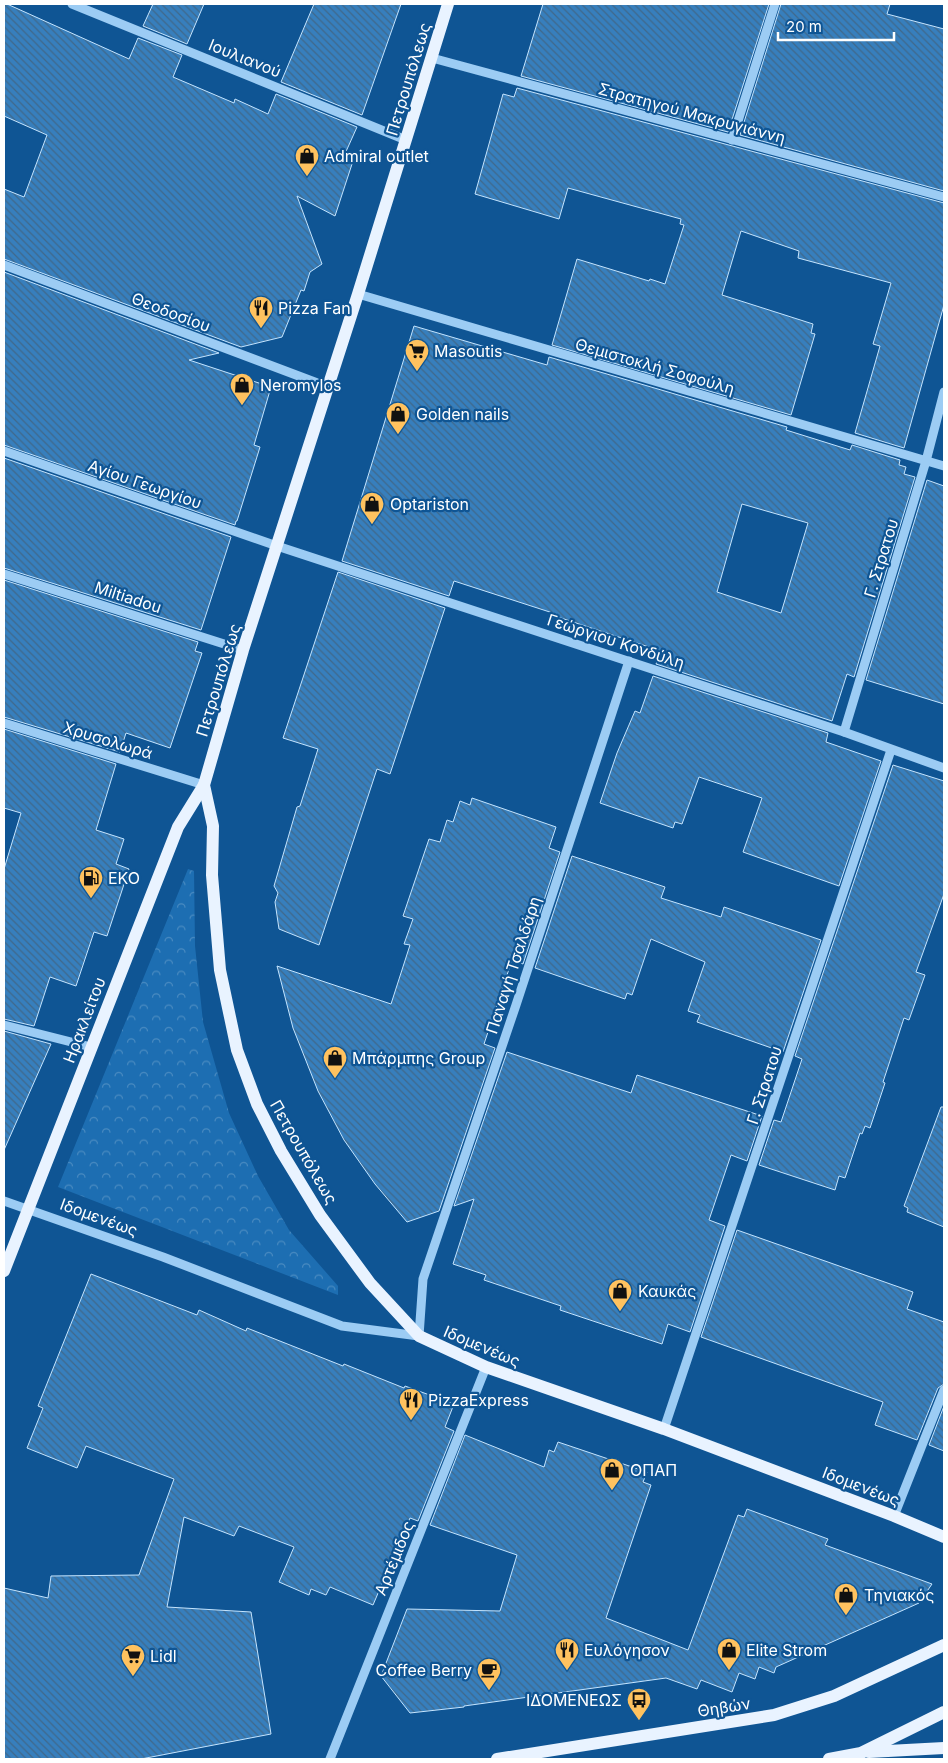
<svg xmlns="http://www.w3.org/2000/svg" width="948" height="1763" font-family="Inter,sans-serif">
  <defs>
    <pattern id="park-crowns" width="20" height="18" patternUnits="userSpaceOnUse" patternTransform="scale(1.25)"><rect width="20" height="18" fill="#1d6eb2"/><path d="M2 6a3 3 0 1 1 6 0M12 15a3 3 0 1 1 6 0" fill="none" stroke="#4a8bc1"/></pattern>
    <pattern id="building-back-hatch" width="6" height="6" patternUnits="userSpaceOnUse" patternTransform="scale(1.25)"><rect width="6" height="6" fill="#377fbd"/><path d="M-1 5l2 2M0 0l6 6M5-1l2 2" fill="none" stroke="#40688a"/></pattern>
  </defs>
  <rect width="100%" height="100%" fill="#0f5594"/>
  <polygon fill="url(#park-crowns)" points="188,869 194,871 195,946 203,1022 229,1113 258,1176 289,1230 338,1286 338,1295 58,1187"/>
  <g fill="url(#building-back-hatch)" stroke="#c4e4fe" fill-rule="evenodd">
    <polygon points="4,4 7,4 129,59 138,38 182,55 173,77 234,103 235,99 268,114 276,94 357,127 344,156 353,161 335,216 297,196 322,264 310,272 304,291 301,290 282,337 241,347 4,259 4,189 24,197 47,135 4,116"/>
    <polygon points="153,4 204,4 187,44 143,26"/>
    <polygon points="314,4 401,4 362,115 281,82"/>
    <polygon points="543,4 769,4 728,132 521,76"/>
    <polygon points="781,4 890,4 887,14 944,29 944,191 740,135"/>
    <polygon points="517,88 944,203 944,305 904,448 855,433 880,346 873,344 891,283 798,258 799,251 741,231 722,295 813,324 811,333 815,334 791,415 552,345 577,259 649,281 650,279 665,284 684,225 680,224 681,219 568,188 559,219 475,194 503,94 514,97"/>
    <polygon points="4,272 219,353 189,360 271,387 254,445 260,447 237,521 236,521 235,525 4,445"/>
    <path d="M 414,326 L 547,365 L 549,357 L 787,427 L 786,430 L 850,450 L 852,445 L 900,460 L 899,465 L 906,467 L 904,474 L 915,477 L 854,677 L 847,674 L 832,721 L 656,664 L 661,651 L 558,617 L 559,615 L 454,581 L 449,596 L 342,561 ZM 742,504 L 808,523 L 781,613 L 717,592 Z"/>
    <polygon points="4,458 231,537 201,630 4,568"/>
    <polygon points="927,480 944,486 944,704 866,680"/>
    <polygon points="338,572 445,608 390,774 377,769 319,945 279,929 275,902 278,893 274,886 297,807 300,806 318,749 283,738"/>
    <polygon points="4,580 198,642 195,651 202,653 170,748 126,733 120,752 4,717"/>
    <polygon points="653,676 828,733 826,742 881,761 839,886 743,852 762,798 699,777 682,824 675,822 673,828 600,803 617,753 635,711 640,713"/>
    <polygon points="4,729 116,764 96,830 124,839 116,864 129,869 107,936 94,932 76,986 50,977 34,1026 4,1019 4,869 21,813 4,808"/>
    <polygon points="893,765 944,781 944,894 916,972 925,975 909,1020 904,1018 883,1082 885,1083 870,1128 865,1126 862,1134 860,1133 845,1178 839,1176 835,1190 759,1165 774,1120 781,1122 802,1059 795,1056"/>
    <polygon points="472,798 556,827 549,848 560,852 523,964 512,960 484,1044 495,1048 439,1211 407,1222 375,1184 344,1140 318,1091 293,1028 277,966 391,1004 410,945 404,944 413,919 403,916 429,839 440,842 447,820 453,822 460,801 470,805"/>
    <polygon points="572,856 665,887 661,898 721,917 724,907 821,940 783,1052 697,1022 700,1015 688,1011 705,962 651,939 632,995 627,993 625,999 535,968"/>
    <polygon points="4,1031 51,1044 4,1150"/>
    <polygon points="507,1052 631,1093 637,1075 762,1116 747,1161 731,1155 709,1220 725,1226 690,1332 668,1324 662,1344 560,1310 561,1306 484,1280 486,1275 453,1264 474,1199 454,1206"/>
    <polygon points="941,1107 944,1107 944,1227 907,1212 908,1208 904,1206"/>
    <polygon points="737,1230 913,1292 907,1309 944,1322 944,1384 938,1388 917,1440 875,1425 883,1402 701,1337"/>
    <polygon points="91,1274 197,1315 199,1310 246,1331 247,1328 343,1366 344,1364 404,1388 405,1386 454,1404 445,1427 454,1431 418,1521 410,1518 373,1605 330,1587 326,1595 311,1589 309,1595 279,1582 294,1547 239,1526 234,1536 184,1517 167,1607 251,1612 271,1734 141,1759 4,1759 4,1588 48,1598 51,1576 139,1575 174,1479 86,1446 77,1468 27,1448 43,1408 38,1406"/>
    <polygon points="944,1406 944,1451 929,1445"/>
    <polygon points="465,1435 544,1467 549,1450 554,1452 558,1442 647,1472 643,1482 651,1485 606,1618 688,1650 738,1515 744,1517 747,1509 828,1539 825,1545 932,1584 919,1603 776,1667 774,1673 759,1667 755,1679 739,1673 732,1692 701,1680 697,1689 666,1678 464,1706 464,1707 410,1713 381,1676 407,1609 500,1611 517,1555 430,1525"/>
  </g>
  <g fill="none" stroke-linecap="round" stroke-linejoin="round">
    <g stroke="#9cccf4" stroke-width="9">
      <polyline points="72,4 406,140"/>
      <polyline points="432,58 944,197"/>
      <polyline points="732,140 775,4"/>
      <polyline points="4,265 328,387"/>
      <polyline points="358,294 944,466"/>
      <polyline points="4,451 277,546 844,732 944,768"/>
      <polyline points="4,574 243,650"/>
      <polyline points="4,723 204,785"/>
      <polyline points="844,732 926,461 944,392"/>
      <polyline points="4,1025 91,1047"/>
      <polyline points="4,1201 163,1257 342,1326 419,1336 423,1279 516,1005 629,661"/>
      <polyline points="664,1429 891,750"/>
      <polyline points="894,1516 944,1390"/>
      <polyline points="330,1759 486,1367"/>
    </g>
    <g stroke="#e9f3ff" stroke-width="12">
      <polyline points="448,4 358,294 243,650 204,785 213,826 212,875 220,970 237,1050 257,1104 281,1151 320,1215 370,1283 419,1336 486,1367 664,1429 894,1516 944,1537"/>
      <polyline points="4,1271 178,827 204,785"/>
      <polyline points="869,1752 944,1748"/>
      <polyline points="497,1759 774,1715 834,1696 944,1645"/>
      <polyline points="829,1759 861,1753 944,1712"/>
    </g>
  </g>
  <defs>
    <symbol id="shop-pin" viewBox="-11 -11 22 30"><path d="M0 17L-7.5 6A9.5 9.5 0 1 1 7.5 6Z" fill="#ffc25f" stroke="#0f5594"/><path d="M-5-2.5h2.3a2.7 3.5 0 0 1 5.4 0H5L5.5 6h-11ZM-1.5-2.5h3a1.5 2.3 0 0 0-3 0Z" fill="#111"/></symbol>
    <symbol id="restaurant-pin" viewBox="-11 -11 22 30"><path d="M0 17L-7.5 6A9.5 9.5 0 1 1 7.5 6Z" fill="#ffc25f" stroke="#0f5594"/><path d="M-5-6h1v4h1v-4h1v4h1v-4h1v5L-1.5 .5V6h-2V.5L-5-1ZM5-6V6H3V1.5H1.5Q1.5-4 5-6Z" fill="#111"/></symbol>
    <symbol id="supermarket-pin" viewBox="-11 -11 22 30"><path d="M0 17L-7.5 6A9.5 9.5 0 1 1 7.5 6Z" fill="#ffc25f" stroke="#0f5594"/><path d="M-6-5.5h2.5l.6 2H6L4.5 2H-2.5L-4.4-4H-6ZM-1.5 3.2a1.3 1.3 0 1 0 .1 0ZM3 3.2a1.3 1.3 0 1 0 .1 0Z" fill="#111"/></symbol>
    <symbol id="fuel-pin" viewBox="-11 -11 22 30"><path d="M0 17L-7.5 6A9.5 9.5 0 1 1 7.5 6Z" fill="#ffc25f" stroke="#0f5594"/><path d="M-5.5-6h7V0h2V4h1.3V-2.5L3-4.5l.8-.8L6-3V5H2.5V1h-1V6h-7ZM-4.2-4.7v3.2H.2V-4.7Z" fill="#111"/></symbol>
    <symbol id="cafe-pin" viewBox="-11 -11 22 30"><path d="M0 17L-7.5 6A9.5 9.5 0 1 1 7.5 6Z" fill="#ffc25f" stroke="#0f5594"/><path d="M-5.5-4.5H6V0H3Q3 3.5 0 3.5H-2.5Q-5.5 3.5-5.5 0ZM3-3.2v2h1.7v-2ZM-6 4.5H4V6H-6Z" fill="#111"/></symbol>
    <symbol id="bus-pin" viewBox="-11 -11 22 30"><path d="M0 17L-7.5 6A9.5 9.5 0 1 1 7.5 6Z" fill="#ffc25f" stroke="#0f5594"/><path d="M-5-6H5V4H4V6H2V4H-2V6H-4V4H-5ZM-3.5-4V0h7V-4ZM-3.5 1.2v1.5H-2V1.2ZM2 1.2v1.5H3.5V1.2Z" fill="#111"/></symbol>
  </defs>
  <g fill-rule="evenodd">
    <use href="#shop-pin" x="293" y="142" width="28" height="38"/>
    <use href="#restaurant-pin" x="247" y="294" width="28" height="38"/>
    <use href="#supermarket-pin" x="403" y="337" width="28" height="38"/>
    <use href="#shop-pin" x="228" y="371" width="28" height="38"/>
    <use href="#shop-pin" x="384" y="400" width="28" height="38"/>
    <use href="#shop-pin" x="358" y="490" width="28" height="38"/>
    <use href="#fuel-pin" x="77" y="864" width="28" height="38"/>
    <use href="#shop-pin" x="321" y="1044" width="28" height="38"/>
    <use href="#shop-pin" x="606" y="1277" width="28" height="38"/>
    <use href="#restaurant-pin" x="397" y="1386" width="28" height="38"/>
    <use href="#shop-pin" x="598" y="1456" width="28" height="38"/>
    <use href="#shop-pin" x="832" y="1581" width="28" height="38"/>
    <use href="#restaurant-pin" x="553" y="1636" width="28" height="38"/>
    <use href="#shop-pin" x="715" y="1636" width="28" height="38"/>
    <use href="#supermarket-pin" x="119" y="1642" width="28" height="38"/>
    <use href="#cafe-pin" x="475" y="1656" width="28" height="38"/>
    <use href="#bus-pin" x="625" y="1686" width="28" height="38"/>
  </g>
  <g text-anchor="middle" stroke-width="4.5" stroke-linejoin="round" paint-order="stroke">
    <g font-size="16" fill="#fff" stroke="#0f5594">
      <text transform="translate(245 58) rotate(22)" y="6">Ιουλιανού</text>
      <text transform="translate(408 79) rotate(-73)" y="6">Πετρουπόλεως</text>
      <text transform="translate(692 113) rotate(15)" y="6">Στρατηγού Μακρυγιάννη</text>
      <text transform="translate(171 312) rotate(21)" y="6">Θεοδοσίου</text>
      <text transform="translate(655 366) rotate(16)" y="6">Θεμιστοκλή Σοφούλη</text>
      <text transform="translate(145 484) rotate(19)" y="6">Αγίου Γεωργίου</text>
      <text transform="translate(881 558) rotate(-73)" y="6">Γ. Στρατου</text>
      <text transform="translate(128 597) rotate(18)" y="6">Miltiadou</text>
      <text transform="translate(616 641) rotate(18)" y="6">Γεώργιου Κονδύλη</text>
      <text transform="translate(218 680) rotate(-73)" y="6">Πετρουπόλεως</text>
      <text transform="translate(108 740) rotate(17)" y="6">Χρυσολωρά</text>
      <text transform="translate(513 965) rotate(-72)" y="6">Παναγή Τσαλδάρη</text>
      <text transform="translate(84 1020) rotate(-69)" y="6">Ηρακλείτου</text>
      <text transform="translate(764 1085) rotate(-72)" y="6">Γ. Στρατου</text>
      <text transform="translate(304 1152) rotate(60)" y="6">Πετρουπόλεως</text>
      <text transform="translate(99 1217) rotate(20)" y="6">Ιδομενέως</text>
      <text transform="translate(482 1346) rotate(23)" y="6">Ιδομενέως</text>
      <text transform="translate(861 1486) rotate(21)" y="6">Ιδομενέως</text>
      <text transform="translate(394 1558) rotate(-68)" y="6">Αρτέμιδος</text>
      <text transform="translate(724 1707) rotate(-9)" y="6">Θηβών</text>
    </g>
    <g font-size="16" fill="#fff" stroke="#0f5594" text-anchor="start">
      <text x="324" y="162">Admiral outlet</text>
      <text x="278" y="314">Pizza Fan</text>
      <text x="434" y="357">Masoutis</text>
      <text x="260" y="391">Neromylos</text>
      <text x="416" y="420">Golden nails</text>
      <text x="390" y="510">Optariston</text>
      <text x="108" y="884">ΕΚΟ</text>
      <text x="352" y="1064">Μπάρμπης Group</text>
      <text x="638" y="1297">Καυκάς</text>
      <text x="428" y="1406">PizzaExpress</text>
      <text x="630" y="1476">ΟΠΑΠ</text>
      <text x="864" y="1601">Τηνιακός</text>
      <text x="584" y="1656">Ευλόγησον</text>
      <text x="746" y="1656">Elite Strom</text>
      <text x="150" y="1662">Lidl</text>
      <text x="472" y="1676" text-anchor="end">Coffee Berry</text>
      <text x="622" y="1706" text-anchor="end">ΙΔΟΜΕΝΕΩΣ</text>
    </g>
  </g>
  <rect width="948" height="1763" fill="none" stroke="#ffffff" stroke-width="10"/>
  <path d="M778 32v8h116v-8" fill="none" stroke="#ffffff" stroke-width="2.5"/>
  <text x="786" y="32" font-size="15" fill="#ffffff" stroke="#0f5594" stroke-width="4" paint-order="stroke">20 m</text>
</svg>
